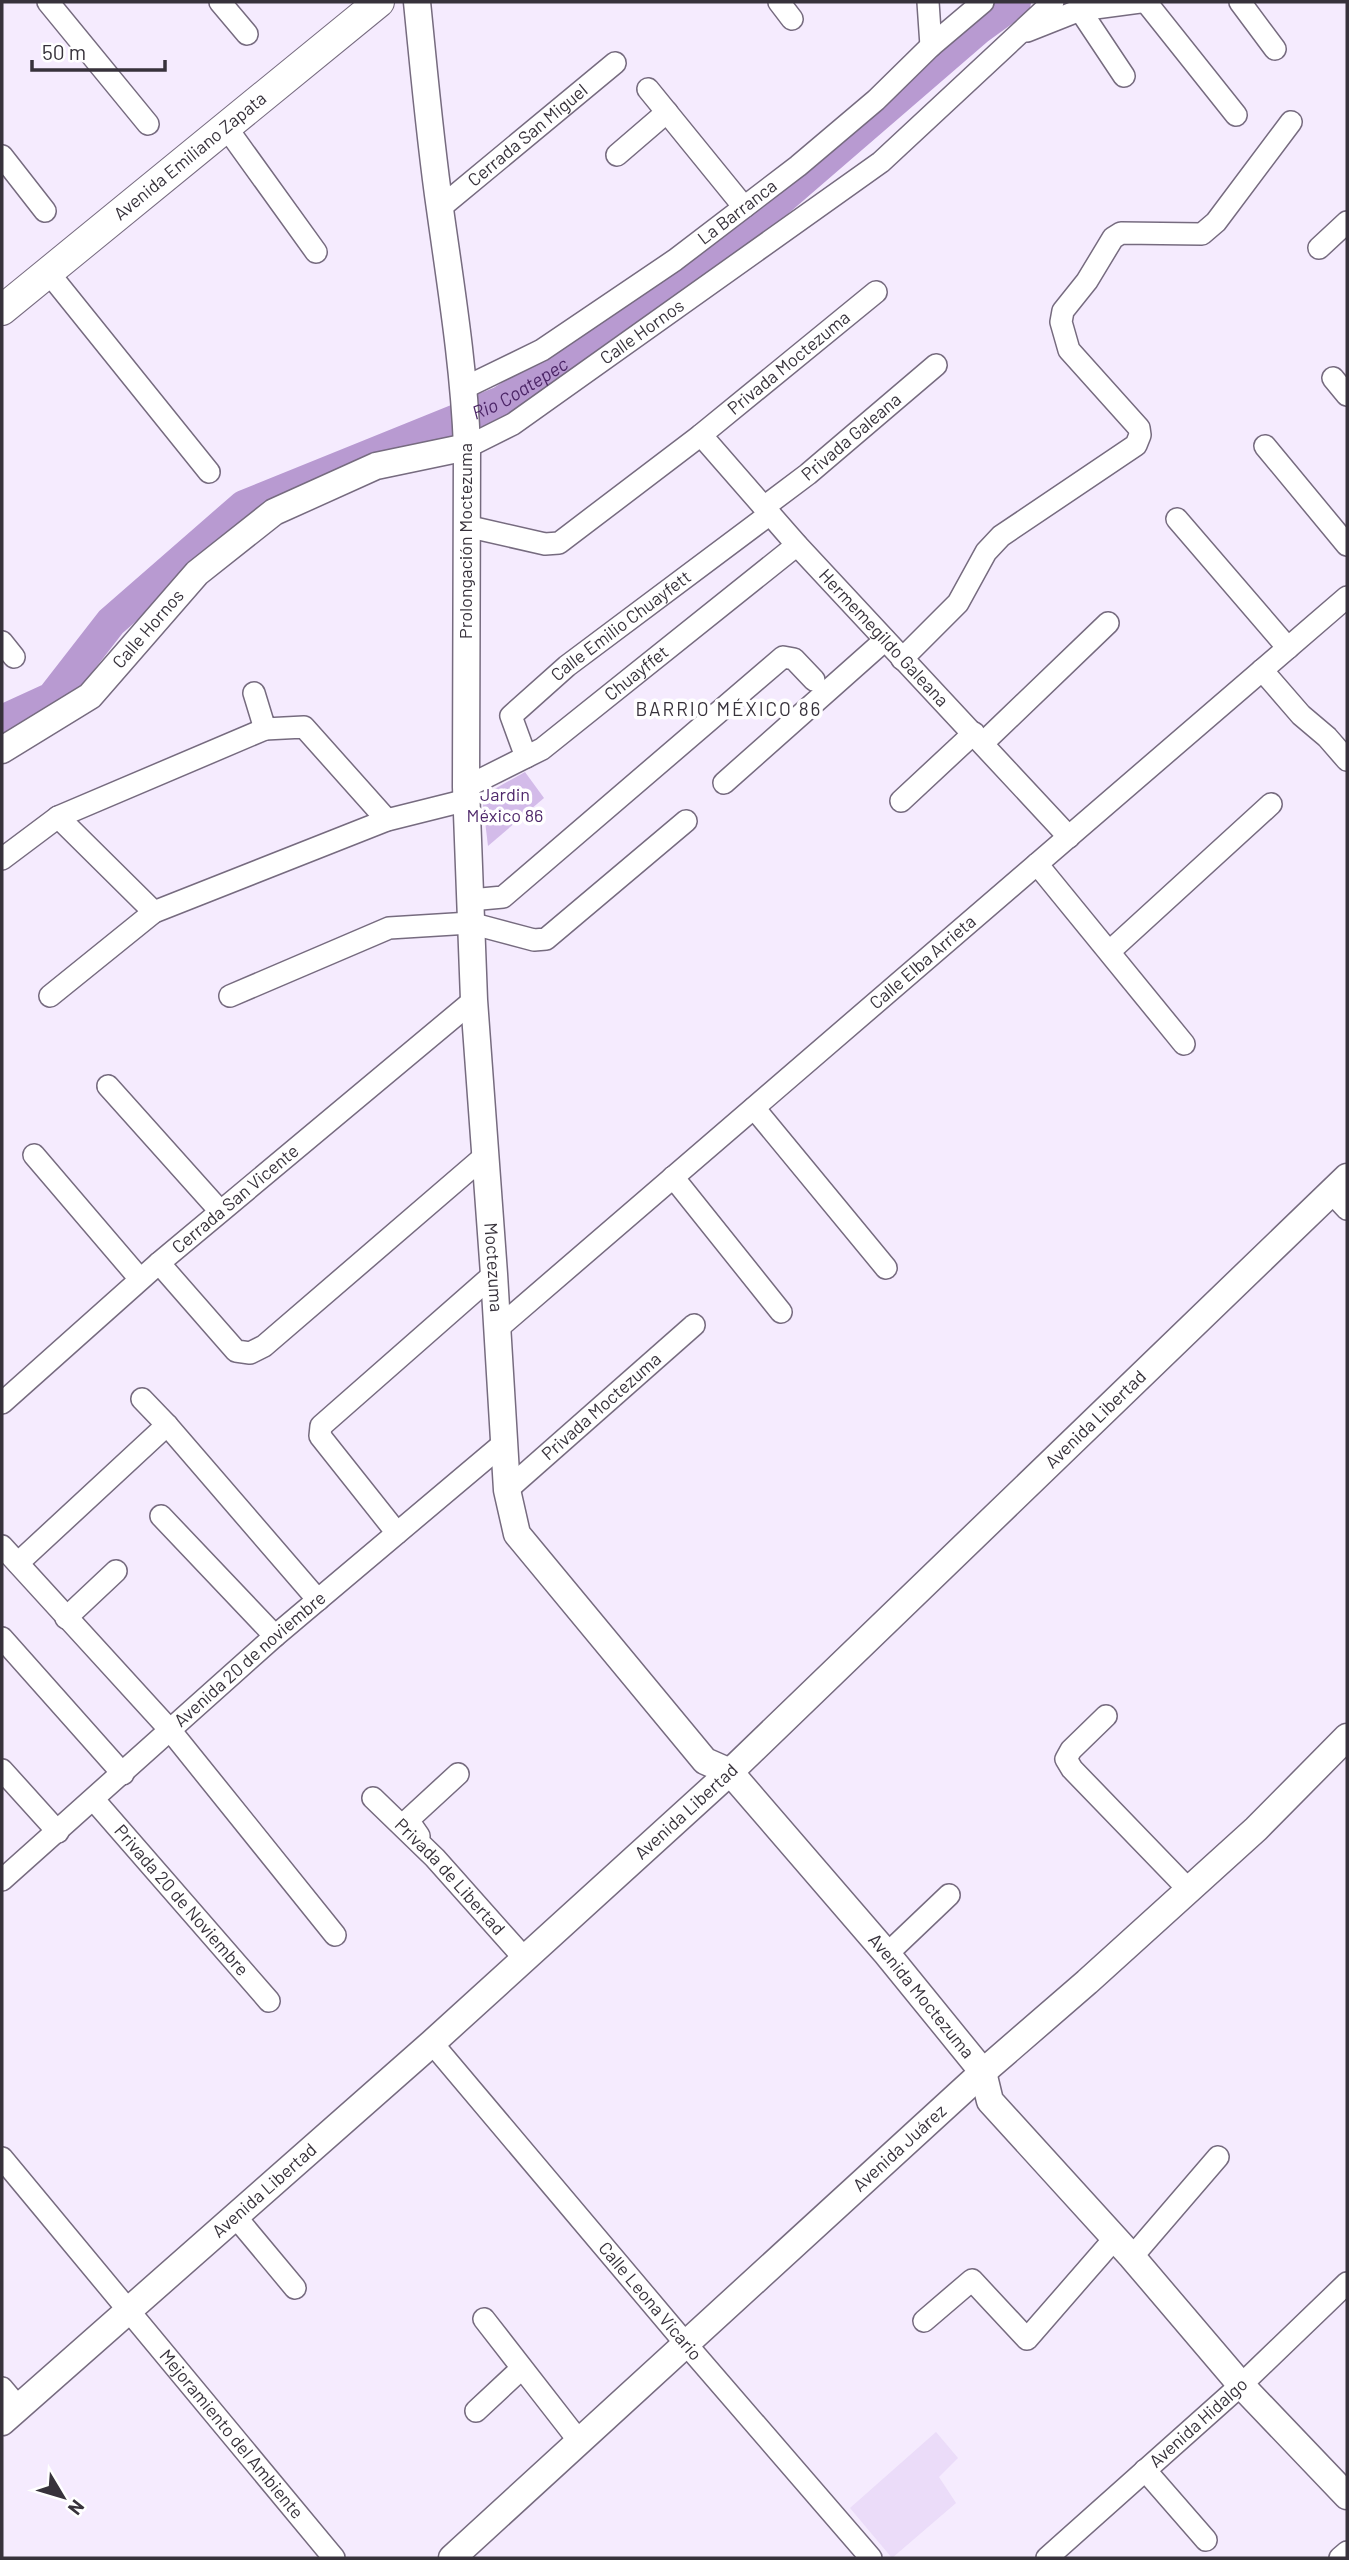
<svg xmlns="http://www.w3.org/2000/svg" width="1349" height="2560" font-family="Barlow,sans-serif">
  <rect width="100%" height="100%" fill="#f5ebfe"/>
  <polygon fill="#ebdcf9" points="936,2432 958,2458 939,2477 956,2503 892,2558 850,2508"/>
  <polygon fill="#d3bbe9" points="525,772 544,798 488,846 482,796"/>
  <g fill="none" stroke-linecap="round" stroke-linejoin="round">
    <path stroke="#b89ad1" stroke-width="32" id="s1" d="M 2,721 L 52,698 L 111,622 L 244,506 L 501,402 L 659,304 L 979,28 L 1015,2"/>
    <defs>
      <g id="minor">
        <polyline points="48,2 148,124"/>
        <polyline points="220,2 247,34"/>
        <polyline points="779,2 792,19"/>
        <polyline points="928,2 931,46"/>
        <polyline points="1146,2 1236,115"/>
        <polyline points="1240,2 1275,49"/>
        <polyline points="1080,10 1124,76"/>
        <polyline points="1027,31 1080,10 1140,2"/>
        <polyline points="648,89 744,207"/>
        <polyline points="226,127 316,252"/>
        <polyline points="617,155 667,112"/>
        <polyline points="2,156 45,211"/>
        <path id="s2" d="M 440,208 L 615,63"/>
        <polyline points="1319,248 1347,222"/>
        <polyline points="48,272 209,472"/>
        <polyline points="1333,378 1347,395"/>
        <path id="s3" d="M 464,388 L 542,350 L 675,260 L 798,166 L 876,100 L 931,46 L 983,2"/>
        <path id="s4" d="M 701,435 L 797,545 L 1069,837"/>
        <polyline points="1265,446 1347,545"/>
        <path id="s5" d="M 467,447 L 513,424 L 881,162 L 1053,2"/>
        <path id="s6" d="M 764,507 L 808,474 L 936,365"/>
        <polyline points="1177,519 1288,648"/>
        <path id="s7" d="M 466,526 L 545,544 L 559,543 L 701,435 L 876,292"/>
        <polyline points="2,642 14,657"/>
        <polyline points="902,659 958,603 986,552 1001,536 1136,445 1140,435 1139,428 1069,350 1061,322 1063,311 1087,281 1113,238 1121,233 1202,234 1216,222 1291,122"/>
        <polyline points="1262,670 1301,715 1327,737 1347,760"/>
        <polyline points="254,693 265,729 304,727 387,820"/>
        <polyline points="983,743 1108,623"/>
        <path id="s8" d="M 526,757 L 511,716 L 567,666 L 770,514"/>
        <polyline points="724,783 885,640"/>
        <path id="s9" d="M 466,787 L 542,749 L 797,545"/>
        <polyline points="901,801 974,733"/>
        <polyline points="58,817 154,912"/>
        <polyline points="2,859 58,817 265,729"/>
        <polyline points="1037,864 1184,1044"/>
        <polyline points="470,900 503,897 783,657 794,659 814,680"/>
        <polyline points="1110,951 1271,804"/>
        <polyline points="50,996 154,912 387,820 467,800"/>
        <polyline points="230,996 389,928 470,923 534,940 546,939 686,821"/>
        <polyline points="108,1086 220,1211"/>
        <polyline points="754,1108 886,1268"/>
        <polyline points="34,1155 140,1279"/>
        <polyline points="673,1177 781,1312"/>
        <polyline points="1332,1193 1347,1209"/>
        <polyline points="159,1263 236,1351 250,1353 264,1346 486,1155"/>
        <path id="s10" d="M 497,1329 L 1347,597"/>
        <polyline points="142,1399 167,1425 318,1600"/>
        <path id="s11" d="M 2,1403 L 159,1263 L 474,1000"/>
        <path id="s12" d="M 507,1490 L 694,1325"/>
        <polyline points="161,1516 275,1636"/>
        <polyline points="397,1533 320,1436 321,1426 494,1274"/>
        <polyline points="2,1546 170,1730 335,1935"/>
        <polyline points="18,1563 167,1425"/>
        <polyline points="66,1618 116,1571"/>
        <polyline points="2,1638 123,1774"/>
        <polyline points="1106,1716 1071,1750 1066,1759 1072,1769 1189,1890"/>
        <polyline points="2,1770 58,1832"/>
        <path id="s13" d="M 373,1798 L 435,1858 L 525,1959"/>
        <path id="s14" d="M 94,1800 L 269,2001"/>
        <polyline points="419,1836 408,1820 458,1774"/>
        <path id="s15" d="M 2,1880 L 275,1636 L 504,1443"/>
        <polyline points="887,1954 949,1895"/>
        <path id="s16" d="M 432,2043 L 686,2344 L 871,2558"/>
        <path id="s17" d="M 2,2158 L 334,2558"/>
        <polyline points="235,2216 295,2288"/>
        <polyline points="1132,2257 1218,2157"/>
        <polyline points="484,2319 579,2441"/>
        <polyline points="924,2321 972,2280 1027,2339 1115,2238"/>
        <polyline points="2,2388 18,2407"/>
        <polyline points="476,2411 521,2369"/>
        <polyline points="1145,2470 1206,2540"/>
        <path id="s18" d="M 1047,2558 L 1241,2385 L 1347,2283"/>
        <polyline points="1340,2558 1347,2552"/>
      </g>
      <g id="tertiary">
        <path id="s19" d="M 417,2 C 424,71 430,140 440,209 C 451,288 464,367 467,447 L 466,787 L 474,1000 L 494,1274 L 507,1490 L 517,1534 L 705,1761 L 730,1772 L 887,1954 L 983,2072 L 990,2101 L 1132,2257 L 1241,2385 L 1347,2496"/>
        <path id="s20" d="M 2,750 L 90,696 L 197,573 L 274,512 L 376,466 L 467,447"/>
        <path id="s21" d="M 2,2422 L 432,2043 L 730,1772 L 1347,1177"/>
        <path id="s22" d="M 452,2558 L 983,2072 L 1087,1982 L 1256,1829 L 1347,1737"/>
      </g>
      <g id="secondary">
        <path id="s23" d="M 2,310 L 379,2"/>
      </g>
    </defs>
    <use href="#minor" stroke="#766b7f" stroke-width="24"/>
    <use href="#tertiary" stroke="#766b7f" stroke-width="29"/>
    <use href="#secondary" stroke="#766b7f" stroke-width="32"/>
    <use href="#minor" stroke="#fff" stroke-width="21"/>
    <use href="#tertiary" stroke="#fff" stroke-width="26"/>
    <use href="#secondary" stroke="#fff" stroke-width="30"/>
  </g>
  <g text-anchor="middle" stroke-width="7" stroke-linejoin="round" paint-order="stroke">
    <g font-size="18" fill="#37323b" stroke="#fff">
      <text dy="6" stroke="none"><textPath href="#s2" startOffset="114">Cerrada San Miguel</textPath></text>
      <text dy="6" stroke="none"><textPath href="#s23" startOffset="243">Avenida Emiliano Zapata</textPath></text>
      <text dy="6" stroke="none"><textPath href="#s3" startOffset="326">La Barranca</textPath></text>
      <text dy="6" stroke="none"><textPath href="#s5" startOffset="210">Calle Hornos</textPath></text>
      <text dy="6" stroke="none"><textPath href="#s7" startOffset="387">Privada Moctezuma</textPath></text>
      <text dy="6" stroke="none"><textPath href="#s6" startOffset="112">Privada Galeana</textPath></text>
      <text transform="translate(466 541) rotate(-90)" y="6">Prolongación Moctezuma</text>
      <text dy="6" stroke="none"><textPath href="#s8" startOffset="186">Calle Emilio Chuayfett</textPath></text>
      <text dy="6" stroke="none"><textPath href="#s20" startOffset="192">Calle Hornos</textPath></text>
      <text dy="6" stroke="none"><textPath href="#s4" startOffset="273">Hermemegildo Galeana</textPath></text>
      <text dy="6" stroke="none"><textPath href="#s9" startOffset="206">Chuayffet</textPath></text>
      <text dy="6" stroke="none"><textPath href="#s10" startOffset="562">Calle Elba Arrieta</textPath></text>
      <text dy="6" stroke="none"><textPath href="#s11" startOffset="310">Cerrada San Vicente</textPath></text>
      <text dy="6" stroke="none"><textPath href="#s19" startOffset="1269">Moctezuma</textPath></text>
      <text dy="6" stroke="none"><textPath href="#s12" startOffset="126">Privada Moctezuma</textPath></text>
      <text dy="6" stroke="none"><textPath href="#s21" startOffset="1484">Avenida Libertad</textPath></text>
      <text dy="6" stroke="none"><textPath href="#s15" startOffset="332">Avenida 20 de noviembre</textPath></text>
      <text dy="6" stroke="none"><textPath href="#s21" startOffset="917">Avenida Libertad</textPath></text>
      <text dy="6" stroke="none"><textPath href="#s13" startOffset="110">Privada de Libertad</textPath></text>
      <text dy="6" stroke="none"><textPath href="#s14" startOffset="133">Privada 20 de Noviembre</textPath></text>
      <text dy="6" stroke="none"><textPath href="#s19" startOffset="2154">Avenida Moctezuma</textPath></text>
      <text dy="6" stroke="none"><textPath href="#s22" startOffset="607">Avenida Juárez</textPath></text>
      <text dy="6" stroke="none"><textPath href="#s21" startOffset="350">Avenida Libertad</textPath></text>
      <text dy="6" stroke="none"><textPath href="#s16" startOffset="338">Calle Leona Vicario</textPath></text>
      <text dy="6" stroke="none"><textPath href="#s18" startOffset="203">Avenida Hidalgo</textPath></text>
      <text dy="6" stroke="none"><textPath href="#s17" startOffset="359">Mejoramiento del Ambiente</textPath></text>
    </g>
    <g font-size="18" fill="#4f286b" stroke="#fff">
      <text x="505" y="801">Jardin<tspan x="505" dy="21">México 86</tspan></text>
    </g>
    <g font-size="19" font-style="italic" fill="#4c2567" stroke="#fff">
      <text dy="7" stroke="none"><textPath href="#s1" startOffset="628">Rio Coatepec</textPath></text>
    </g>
    <g font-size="19" letter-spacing="2" fill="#37323b" stroke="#fff">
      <text x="729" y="716">BARRIO MÉXICO 86</text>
    </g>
  </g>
  <rect width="1349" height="2560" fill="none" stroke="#37323b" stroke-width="7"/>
  <g transform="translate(63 2497) rotate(128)" stroke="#ffffff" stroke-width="5" paint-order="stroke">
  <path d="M0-5L12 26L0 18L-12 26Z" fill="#37323b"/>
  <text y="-10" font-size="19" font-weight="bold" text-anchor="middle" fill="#37323b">N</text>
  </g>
  <path d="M32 60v10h133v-10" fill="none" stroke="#37323b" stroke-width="3.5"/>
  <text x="42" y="60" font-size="21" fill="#37323b" stroke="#ffffff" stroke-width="5" paint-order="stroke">50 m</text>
</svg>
